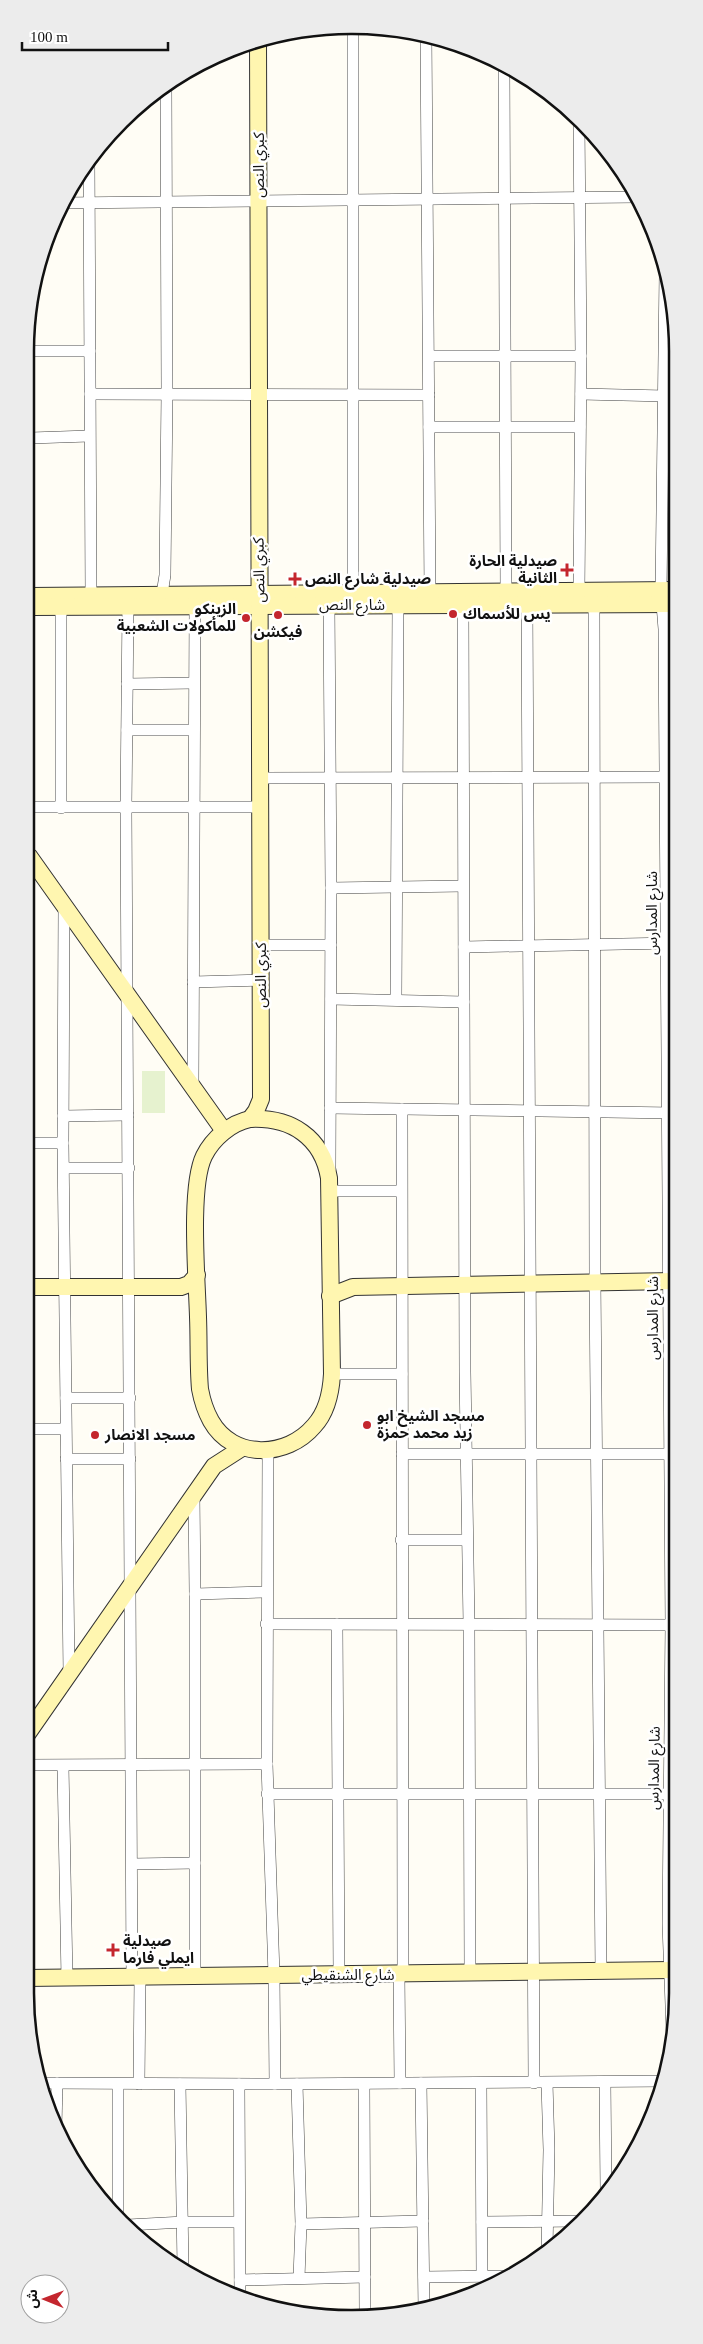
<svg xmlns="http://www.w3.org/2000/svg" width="703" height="2344" font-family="'Times New Roman','Noto Sans Arabic',serif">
  <rect width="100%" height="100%" fill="#fffdf5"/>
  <rect fill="#e6f2cf" x="142" y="1071" width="23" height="42"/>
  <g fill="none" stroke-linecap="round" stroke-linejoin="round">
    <defs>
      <g id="street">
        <polyline points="426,35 430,593"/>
        <polyline points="504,65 506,592"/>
        <polyline points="579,122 581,356 579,592"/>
        <polyline points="89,159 91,595"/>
        <polyline points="63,203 637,197"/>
        <polyline points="31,351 90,351"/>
        <polyline points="429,356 581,356"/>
        <polyline points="90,394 429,395"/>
        <polyline points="581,394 665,396"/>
        <polyline points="429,427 580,427"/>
        <polyline points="31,438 89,436"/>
        <polyline points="661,591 665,274"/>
        <polyline points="353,592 353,25"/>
        <polyline points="162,594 165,575 167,394 166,84"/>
        <polyline points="463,604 465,1372 469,1624 470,1974"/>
        <polyline points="527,604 534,2083"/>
        <polyline points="594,604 595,1281 601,1971"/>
        <polyline points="662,604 664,629 671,1625 668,1924 672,2032"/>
        <polyline points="329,605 331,888 330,1169"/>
        <polyline points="128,606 126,808 132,1978"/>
        <polyline points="127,684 194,683"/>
        <polyline points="127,730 194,730"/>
        <polyline points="260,778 666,777"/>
        <polyline points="29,807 261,807"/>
        <polyline points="61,808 61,607"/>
        <polyline points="331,888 463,886"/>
        <polyline points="64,906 63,1143 69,1674"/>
        <polyline points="261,945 331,945"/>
        <polyline points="464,947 674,943"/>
        <polyline points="193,982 261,980"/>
        <polyline points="331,999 464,1002"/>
        <polyline points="396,1000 398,605"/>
        <polyline points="193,1085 195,606"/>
        <polyline points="330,1108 673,1113"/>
        <polyline points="402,1109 403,1974"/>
        <polyline points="63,1116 128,1115"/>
        <polyline points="28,1143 63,1143"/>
        <polyline points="64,1168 129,1168"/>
        <polyline points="330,1191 401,1191"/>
        <polyline points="332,1374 402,1374"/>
        <polyline points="66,1398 130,1398"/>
        <polyline points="27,1429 65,1429"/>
        <polyline points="268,1451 267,1764 274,1975 275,2084"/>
        <polyline points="402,1454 670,1454"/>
        <polyline points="66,1459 130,1459"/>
        <polyline points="194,1494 195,1594 195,1977"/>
        <polyline points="401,1540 467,1540"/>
        <polyline points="195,1594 266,1592"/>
        <polyline points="266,1624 673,1625"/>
        <polyline points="337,1624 339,1975"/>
        <polyline points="26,1765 267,1764"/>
        <polyline points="63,1766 67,1978"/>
        <polyline points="267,1794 669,1794"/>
        <polyline points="132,1864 195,1863"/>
        <polyline points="399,1974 400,2083"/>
        <polyline points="605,2082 606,2191"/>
        <polyline points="43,2083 275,2084 664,2081"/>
        <polyline points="421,2083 424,2309"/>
        <polyline points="481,2083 482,2276"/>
        <polyline points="547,2083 549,2150 547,2250"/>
        <polyline points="118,2084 118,2217"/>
        <polyline points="139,2084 140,1978"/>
        <polyline points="180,2084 183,2267"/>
        <polyline points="239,2084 240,2295"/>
        <polyline points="297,2084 301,2224 299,2278"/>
        <polyline points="364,2084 365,2313"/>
        <polyline points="56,2128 57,2083"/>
        <polyline points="482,2222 576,2221"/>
        <polyline points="301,2224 423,2221"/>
        <polyline points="128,2225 184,2222 239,2222"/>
        <polyline points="424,2277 506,2276"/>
        <polyline points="240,2280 365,2277"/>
      </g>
      <g id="secondary">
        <polyline points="30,596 675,590"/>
        <polyline points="30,607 675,604"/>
        <polyline points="29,856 224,1131"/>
        <polyline points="250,1119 256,1111 261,1099 258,40"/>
        <path d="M 250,1119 C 291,1117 322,1137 329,1178 L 332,1374 C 331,1393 327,1412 314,1426 C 287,1458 233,1460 211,1421 C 206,1412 202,1400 200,1389 C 198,1366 199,1341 198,1317 C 197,1280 189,1187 204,1156 C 213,1138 231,1123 250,1119 Z"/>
        <polyline points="28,1287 181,1287 189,1284 197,1275"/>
        <polyline points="330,1296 353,1287 673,1281"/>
        <polyline points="26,1736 214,1466 242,1448"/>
        <polyline points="25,1978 672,1970"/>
      </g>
    </defs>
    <use href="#street" stroke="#444" stroke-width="12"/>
    <use href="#secondary" stroke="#333" stroke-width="18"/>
    <use href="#street" stroke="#fff" stroke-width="11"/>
    <use href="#secondary" stroke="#fff6b0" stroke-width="16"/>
  </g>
  <g fill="#c4262e" stroke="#fff" stroke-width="2">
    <path d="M564.5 562.5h5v5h5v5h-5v5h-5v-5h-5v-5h5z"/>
    <path d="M292.5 571.5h5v5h5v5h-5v5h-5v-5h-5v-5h5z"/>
    <circle cx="453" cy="614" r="5"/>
    <circle cx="278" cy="615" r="5"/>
    <circle cx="246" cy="618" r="5"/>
    <circle cx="367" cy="1425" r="5"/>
    <circle cx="95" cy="1435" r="5"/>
    <path d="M110.5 1942.5h5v5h5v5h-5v5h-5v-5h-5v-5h5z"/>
  </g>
  <g text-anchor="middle" stroke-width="5" stroke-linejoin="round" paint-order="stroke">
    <g font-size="15" fill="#111" stroke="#fff">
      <text transform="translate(259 165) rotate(-90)" y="5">كبري النص</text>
      <text transform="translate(259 570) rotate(-91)" y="5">كبري النص</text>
      <text x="352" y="610">شارع النص</text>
      <text transform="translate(652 913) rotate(-90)" y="5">شارع المدارس</text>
      <text transform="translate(261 975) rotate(-90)" y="5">كبري النص</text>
      <text transform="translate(653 1318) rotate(-90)" y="5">شارع المدارس</text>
      <text transform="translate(654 1768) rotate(-89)" y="5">شارع المدارس</text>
      <text x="348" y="1980">شارع الشنقيطي</text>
    </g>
    <g font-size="15" font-weight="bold" fill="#111" stroke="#fff" text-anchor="start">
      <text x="557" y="566" text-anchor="end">صيدلية الحارة<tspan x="557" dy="17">الثانية</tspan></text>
      <text x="305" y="584">صيدلية شارع النص</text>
      <text x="236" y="614" text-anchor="end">الزينكو<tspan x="236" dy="17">للمأكولات الشعبية</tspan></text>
      <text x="463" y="619">يس للأسماك</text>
      <text x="278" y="637" text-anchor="middle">فيكشن</text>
      <text x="377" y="1421">مسجد الشيخ ابو<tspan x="377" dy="17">زيد محمد حمزة</tspan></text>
      <text x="105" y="1440">مسجد الانصار</text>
      <text x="123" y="1946">صيدلية<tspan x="123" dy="17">ايملي فارما</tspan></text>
    </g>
  </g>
  <path d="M0 0H703V2344H0ZM351 34H352A317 317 0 0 1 669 351V1993A317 317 0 0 1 352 2310H351A317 317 0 0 1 34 1993V351A317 317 0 0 1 351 34Z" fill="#ececec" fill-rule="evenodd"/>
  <path fill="none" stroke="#111" stroke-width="2.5" d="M351 34H352A317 317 0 0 1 669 351V1993A317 317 0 0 1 352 2310H351A317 317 0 0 1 34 1993V351A317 317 0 0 1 351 34Z"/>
  <g transform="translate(45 2299) rotate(271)"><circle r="24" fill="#ffffff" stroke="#a0a0a0"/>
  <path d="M0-4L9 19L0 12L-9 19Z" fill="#c4262e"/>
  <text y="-8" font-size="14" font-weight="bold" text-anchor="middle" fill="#111111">ش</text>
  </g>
  <path d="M22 42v8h146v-8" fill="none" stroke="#111111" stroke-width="2.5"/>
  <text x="30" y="42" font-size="15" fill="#111111" stroke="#ffffff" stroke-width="4" paint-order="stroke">100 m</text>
</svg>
